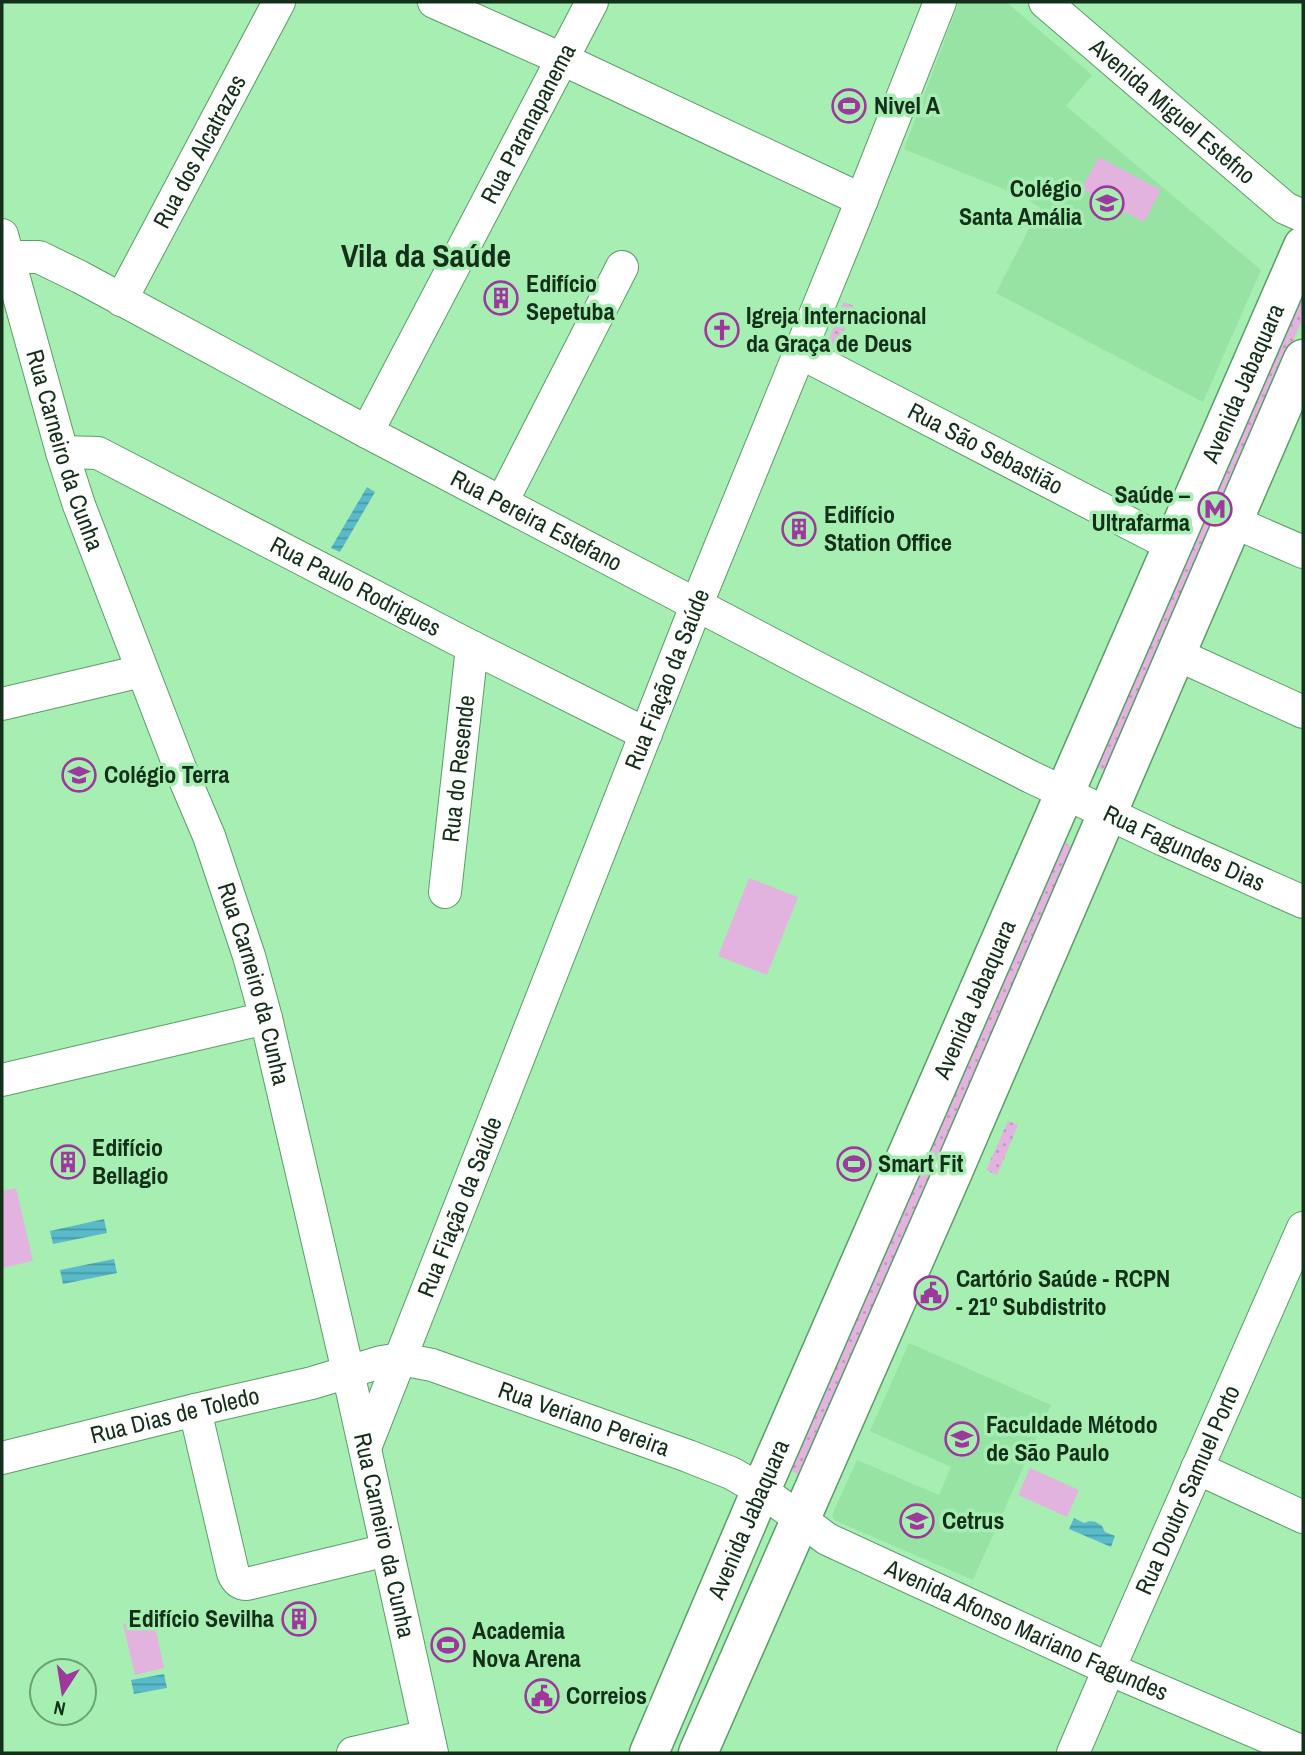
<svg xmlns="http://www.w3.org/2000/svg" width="1305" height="1755" font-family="'Archivo Narrow',sans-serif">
  <defs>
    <pattern id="garden-dots" width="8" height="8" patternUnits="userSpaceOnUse" patternTransform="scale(1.75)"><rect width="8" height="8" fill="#e3b3e0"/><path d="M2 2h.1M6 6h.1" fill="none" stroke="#c29ac0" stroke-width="1.8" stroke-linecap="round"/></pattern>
    <pattern id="water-rules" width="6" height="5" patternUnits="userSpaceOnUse" patternTransform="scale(1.75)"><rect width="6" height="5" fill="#59bbca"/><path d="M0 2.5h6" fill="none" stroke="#4898a3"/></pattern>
  </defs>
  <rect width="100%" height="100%" fill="#a7eeb2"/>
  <g fill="#96e3a3">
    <polygon points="959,2 1006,2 1092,75 1066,106 1261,270 1203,402 996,293 1040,207 1018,195 904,149"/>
    <polygon points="909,1343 1051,1405 973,1580 834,1520 832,1515 857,1460 939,1495 951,1467 870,1431"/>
  </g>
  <g fill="#e3b3e0">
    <polygon points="1099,157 1161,190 1144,222 1081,189"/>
    <polygon points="749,878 798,897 767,975 718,956"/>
    <polygon points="16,1188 33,1261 2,1268 2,1191"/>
    <polygon points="1030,1468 1079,1490 1067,1517 1018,1495"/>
    <polygon points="153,1617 164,1668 135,1675 123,1624"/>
  </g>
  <g fill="url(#garden-dots)">
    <polygon points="1303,289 1303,318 1107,772 1097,767"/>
    <polygon points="843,302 854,306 838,348 828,342"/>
    <polygon points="1063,842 1073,847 801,1477 791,1470"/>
    <polygon points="1008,1121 1018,1125 997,1175 986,1170"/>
  </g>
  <g fill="url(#water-rules)">
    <polygon points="367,487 375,492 340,552 331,548"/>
    <polygon points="104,1219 107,1233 53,1244 50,1231"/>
    <polygon points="114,1259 117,1273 63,1284 60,1270"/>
    <polygon points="1074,1518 1084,1523 1090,1521 1096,1522 1102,1526 1105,1532 1115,1536 1111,1547 1069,1529"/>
    <polygon points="164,1674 167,1688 134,1694 131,1680"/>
  </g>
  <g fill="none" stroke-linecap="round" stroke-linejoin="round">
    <defs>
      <g id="minor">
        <polyline points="434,2 562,59 862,200"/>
        <path id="s1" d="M 1045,2 L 1285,208 L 1303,216"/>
        <path id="s2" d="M 2,235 L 62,452 L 79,505 L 180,768 L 209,836 L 249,956 L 266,1018 L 346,1363 L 432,1753"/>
        <path id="s3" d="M 7,257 L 39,257 L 80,277 L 367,432 L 821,670 L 1031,777 L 1164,840 L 1303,902"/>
        <path id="s4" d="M 121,300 L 279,2"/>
        <path id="s5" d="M 799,352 L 1173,546"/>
        <path id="s6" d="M 367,432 L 592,2"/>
        <path id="s7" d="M 62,452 L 98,453 L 472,647 L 646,734"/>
        <polyline points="502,502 622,267"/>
        <polyline points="1234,522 1303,552"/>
        <polyline points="1176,654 1303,712"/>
        <polyline points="2,704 142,671"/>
        <path id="s8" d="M 445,892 L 472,647"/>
        <polyline points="2,1080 266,1018"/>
        <path d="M 195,1410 L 233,1573 C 236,1580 239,1584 247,1584 L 387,1550"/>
        <path id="s9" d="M 365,1448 L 696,606 L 853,222 L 940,2"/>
        <path id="s10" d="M 2,1458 L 195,1410 L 312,1383 L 381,1362 L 401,1359 L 432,1365 L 688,1456 L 731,1473 L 761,1490 L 827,1539 L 1109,1669 L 1303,1752"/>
        <polyline points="1197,1468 1303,1517"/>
        <polyline points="353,1753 428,1736"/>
        <path id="s11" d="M 1073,1753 L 1109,1669 L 1303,1228"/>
      </g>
      <g id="major">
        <path id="s12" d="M 649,1753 L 761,1490 L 1303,246"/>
        <polyline points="698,1753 952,1174 1303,359"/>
      </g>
    </defs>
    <use href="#minor" stroke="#5a9e67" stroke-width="34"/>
    <use href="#major" stroke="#5a9e67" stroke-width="41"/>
    <use href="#minor" stroke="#fff" stroke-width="32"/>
    <use href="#major" stroke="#fff" stroke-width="38"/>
  </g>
  <defs>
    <symbol id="stadium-ring" viewBox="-11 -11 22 22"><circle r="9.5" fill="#a7eeb2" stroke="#9e389c" stroke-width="1.5"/><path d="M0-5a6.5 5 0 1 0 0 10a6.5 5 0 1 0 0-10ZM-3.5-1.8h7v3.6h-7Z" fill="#9e389c"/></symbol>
    <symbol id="school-ring" viewBox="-11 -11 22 22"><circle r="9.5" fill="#a7eeb2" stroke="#9e389c" stroke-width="1.5"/><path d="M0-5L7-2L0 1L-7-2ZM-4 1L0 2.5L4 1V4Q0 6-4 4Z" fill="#9e389c"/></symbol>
    <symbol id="building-ring" viewBox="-11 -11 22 22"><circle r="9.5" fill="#a7eeb2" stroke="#9e389c" stroke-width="1.5"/><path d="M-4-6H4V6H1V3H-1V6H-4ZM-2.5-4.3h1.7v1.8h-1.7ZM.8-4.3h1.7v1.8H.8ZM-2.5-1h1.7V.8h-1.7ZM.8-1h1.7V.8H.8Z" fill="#9e389c"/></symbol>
    <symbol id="church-ring" viewBox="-11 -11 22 22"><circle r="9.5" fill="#a7eeb2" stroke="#9e389c" stroke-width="1.5"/><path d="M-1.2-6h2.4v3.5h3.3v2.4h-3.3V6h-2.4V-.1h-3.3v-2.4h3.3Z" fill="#9e389c"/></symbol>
    <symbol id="metro-ring" viewBox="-11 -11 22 22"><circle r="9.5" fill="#a7eeb2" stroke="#9e389c" stroke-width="1.5"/><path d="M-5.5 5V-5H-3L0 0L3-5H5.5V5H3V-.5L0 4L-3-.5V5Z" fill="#9e389c"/></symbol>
    <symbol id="civic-ring" viewBox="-11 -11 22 22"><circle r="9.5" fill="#a7eeb2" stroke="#9e389c" stroke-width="1.5"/><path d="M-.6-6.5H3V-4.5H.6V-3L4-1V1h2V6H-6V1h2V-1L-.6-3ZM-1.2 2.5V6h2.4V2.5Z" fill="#9e389c"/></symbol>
    <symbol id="university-ring" viewBox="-11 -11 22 22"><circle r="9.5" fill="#a7eeb2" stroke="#9e389c" stroke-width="1.5"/><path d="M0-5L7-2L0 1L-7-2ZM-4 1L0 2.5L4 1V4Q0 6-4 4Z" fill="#9e389c"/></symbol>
  </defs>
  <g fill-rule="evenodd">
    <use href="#stadium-ring" x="830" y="87" width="38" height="38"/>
    <use href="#school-ring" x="1088" y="184" width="38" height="38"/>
    <use href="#building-ring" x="482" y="279" width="38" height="38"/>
    <use href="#church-ring" x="703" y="311" width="38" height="38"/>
    <use href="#metro-ring" x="1196" y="490" width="38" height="38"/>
    <use href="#building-ring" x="780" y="510" width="38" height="38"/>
    <use href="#school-ring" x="60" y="756" width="38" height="38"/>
    <use href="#building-ring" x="49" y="1143" width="38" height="38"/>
    <use href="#stadium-ring" x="835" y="1145" width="38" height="38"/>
    <use href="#civic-ring" x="912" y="1274" width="38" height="38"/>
    <use href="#university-ring" x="943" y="1420" width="38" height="38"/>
    <use href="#school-ring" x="898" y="1502" width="38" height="38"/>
    <use href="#building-ring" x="280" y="1600" width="38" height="38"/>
    <use href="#stadium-ring" x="429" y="1626" width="38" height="38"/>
    <use href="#civic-ring" x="523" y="1677" width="38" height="38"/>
  </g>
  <g text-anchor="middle" stroke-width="7" stroke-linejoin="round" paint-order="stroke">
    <g font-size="24" font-weight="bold" fill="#14301a" stroke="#a7eeb2" text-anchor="start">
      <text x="874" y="114">Nivel A</text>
      <text x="1082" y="197" text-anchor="end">Colégio<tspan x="1082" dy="28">Santa Amália</tspan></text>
      <text x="526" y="292">Edifício<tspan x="526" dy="28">Sepetuba</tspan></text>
      <text x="746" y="324">Igreja Internacional<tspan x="746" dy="28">da Graça de Deus</tspan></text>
      <text x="1190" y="503" text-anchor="end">Saúde –<tspan x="1190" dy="28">Ultrafarma</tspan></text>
      <text x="824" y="523">Edifício<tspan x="824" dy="28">Station Office</tspan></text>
      <text x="104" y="783">Colégio Terra</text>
      <text x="92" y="1156">Edifício<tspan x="92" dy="28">Bellagio</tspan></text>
      <text x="878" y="1172">Smart Fit</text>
      <text x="956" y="1287">Cartório Saúde - RCPN<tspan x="956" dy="28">- 21º Subdistrito</tspan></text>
      <text x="986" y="1433">Faculdade Método<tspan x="986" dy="28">de São Paulo</tspan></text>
      <text x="942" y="1529">Cetrus</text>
      <text x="274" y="1627" text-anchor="end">Edifício Sevilha</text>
      <text x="472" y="1639">Academia<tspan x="472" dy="28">Nova Arena</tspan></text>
      <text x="566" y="1704">Correios</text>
    </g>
    <g font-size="24" fill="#14301a" stroke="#a7eeb2">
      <text dy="8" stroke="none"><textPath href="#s1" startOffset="168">Avenida Miguel Estefno</textPath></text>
      <text dy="8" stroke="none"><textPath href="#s6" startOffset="348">Rua Paranapanema</textPath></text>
      <text dy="8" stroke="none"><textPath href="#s4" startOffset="168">Rua dos Alcatrazes</textPath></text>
      <text dy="8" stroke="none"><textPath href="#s12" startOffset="1493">Avenida Jabaquara</textPath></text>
      <text dy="8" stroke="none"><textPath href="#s5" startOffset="210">Rua São Sebastião</textPath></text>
      <text dy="8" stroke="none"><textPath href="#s2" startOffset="224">Rua Carneiro da Cunha</textPath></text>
      <text dy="8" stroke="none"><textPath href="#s3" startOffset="595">Rua Pereira Estefano</textPath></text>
      <text dy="8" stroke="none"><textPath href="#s7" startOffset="326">Rua Paulo Rodrigues</textPath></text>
      <text dy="8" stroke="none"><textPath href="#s9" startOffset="826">Rua Fiação da Saúde</textPath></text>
      <text dy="8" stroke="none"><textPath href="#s8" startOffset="124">Rua do Resende</textPath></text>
      <text dy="8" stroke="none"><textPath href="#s3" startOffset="1321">Rua Fagundes Dias</textPath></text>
      <text dy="8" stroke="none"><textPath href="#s2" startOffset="791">Rua Carneiro da Cunha</textPath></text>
      <text dy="8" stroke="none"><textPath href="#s12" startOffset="821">Avenida Jabaquara</textPath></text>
      <text dy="8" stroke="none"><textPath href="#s9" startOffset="259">Rua Fiação da Saúde</textPath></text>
      <text dy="8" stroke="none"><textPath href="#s10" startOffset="178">Rua Dias de Toledo</textPath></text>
      <text dy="8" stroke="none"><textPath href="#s10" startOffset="604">Rua Veriano Pereira</textPath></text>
      <text dy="8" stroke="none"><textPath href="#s11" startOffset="287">Rua Doutor Samuel Porto</textPath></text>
      <text dy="8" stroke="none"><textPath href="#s12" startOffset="254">Avenida Jabaquara</textPath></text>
      <text dy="8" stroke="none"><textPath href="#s2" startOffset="1358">Rua Carneiro da Cunha</textPath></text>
      <text dy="8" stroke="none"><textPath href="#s10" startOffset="1097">Avenida Afonso Mariano Fagundes</textPath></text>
    </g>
    <g font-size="32" font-weight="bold" fill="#14301a" stroke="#a7eeb2">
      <text x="426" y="267">Vila da Saúde</text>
    </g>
  </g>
  <rect width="1305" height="1755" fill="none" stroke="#14301a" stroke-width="7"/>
  <g transform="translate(63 1692) rotate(192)"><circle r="33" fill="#a7eeb2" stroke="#6ca275" stroke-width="2"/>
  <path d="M0-5L12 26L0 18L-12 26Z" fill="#9e389c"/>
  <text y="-10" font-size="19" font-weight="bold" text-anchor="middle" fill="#14301a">N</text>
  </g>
</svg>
